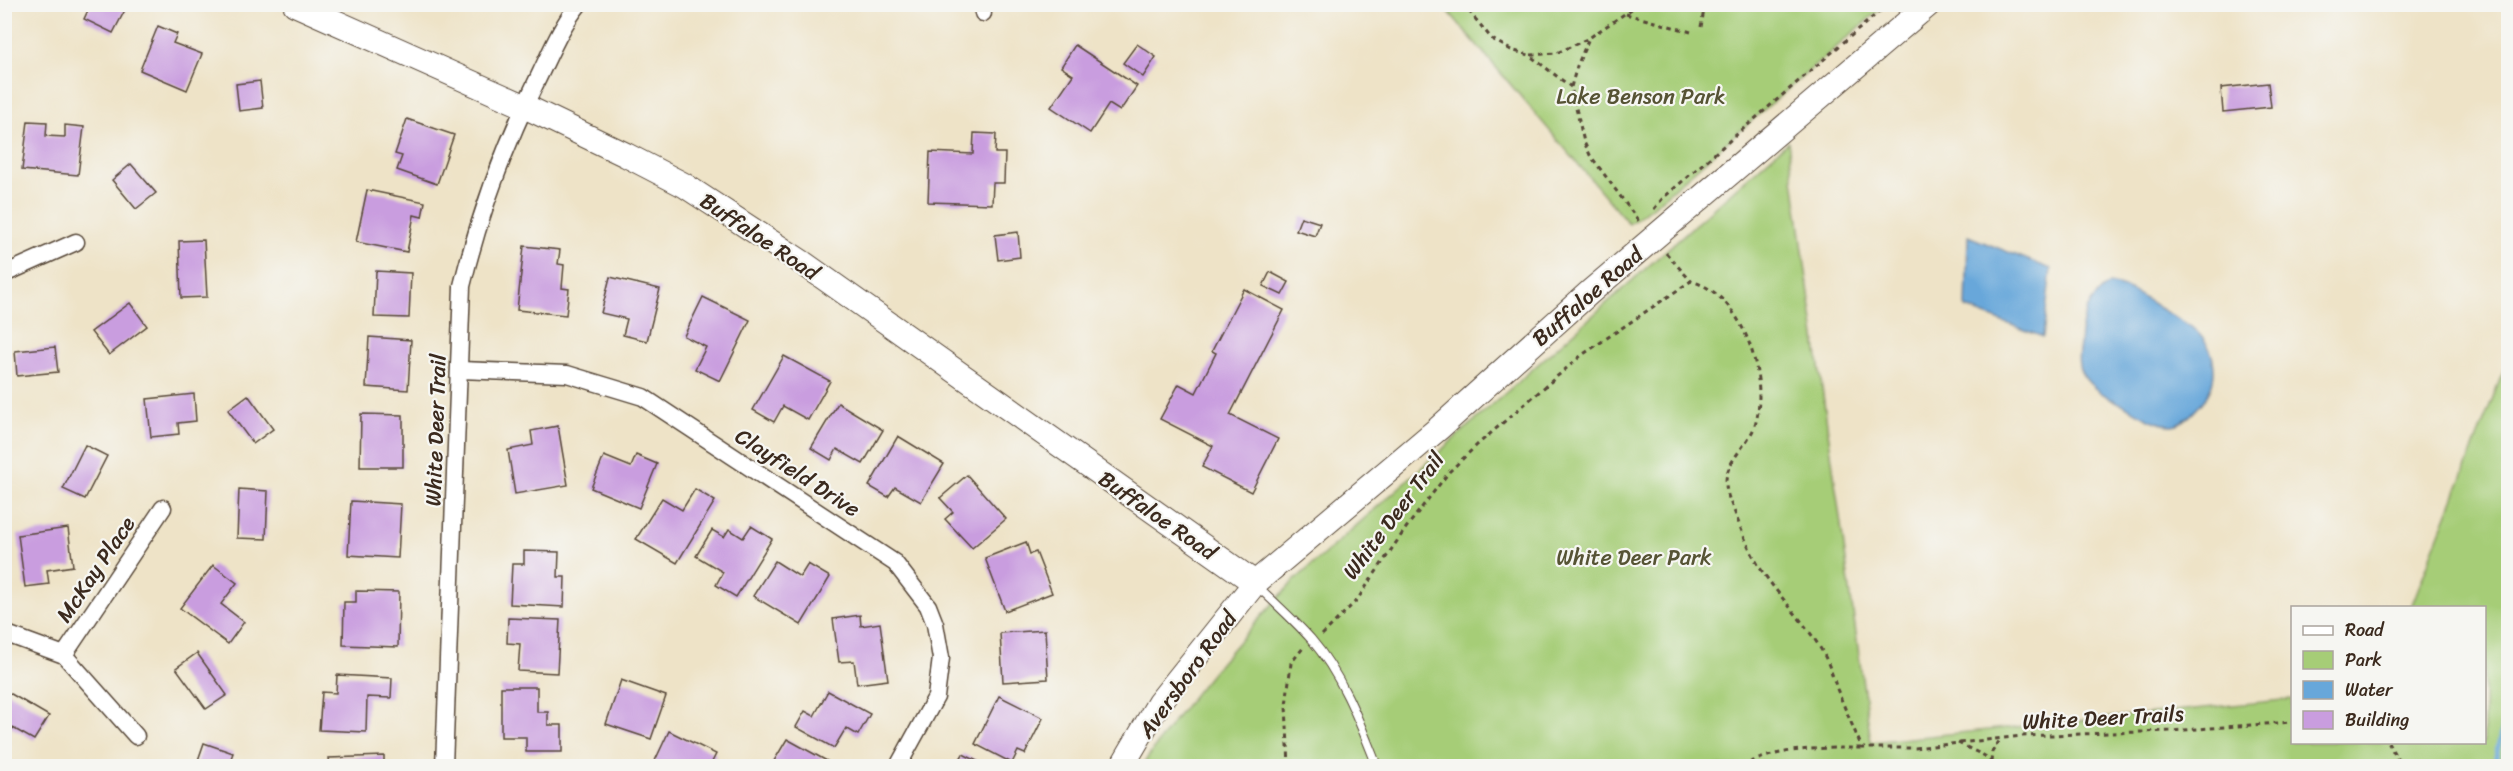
<svg xmlns="http://www.w3.org/2000/svg" width="2513" height="771" font-family="Sriracha,sans-serif">
  <rect width="100%" height="100%" fill="#f6f6f2"/>
  <filter id="ink" filterUnits="userSpaceOnUse"><feTurbulence type="fractalNoise" baseFrequency=".0167" numOctaves="2"/><feDisplacementMap in="SourceGraphic" scale="12" xChannelSelector="R" yChannelSelector="G"/><feConvolveMatrix kernelMatrix="1 2 1 2 8 2 1 2 1" color-interpolation-filters="sRGB"/></filter>
  <filter id="wash" filterUnits="userSpaceOnUse"><feTurbulence type="fractalNoise" baseFrequency=".008" numOctaves="4" result="noise"/><feDisplacementMap in="SourceGraphic" scale="24" xChannelSelector="R" yChannelSelector="G"/><feGaussianBlur stdDeviation="1.35" result="paint"/><feColorMatrix in="noise" values="0 0 0 0 0 0 0 0 0 0 0 0 0 0 0 0 0 1.4 0 .05"/><feComposite in="paint" operator="in"/></filter>
  <g filter="url(#wash)">
    <rect width="100%" height="100%" fill="#eee3c7"/>
    <g fill="#a6cd77" stroke="#707c4a" stroke-width="1.5">
      <polygon points="1443,5 1885,5 1658,202 1629,224"/>
      <path d="M 1788,142 L 1871,742 L 2292,699 L 2292,742 L 2484,742 L 2484,608 L 2411,607 L 2508,359 L 2508,766 L 1142,766 C 1189,696 1237,642 1295,580 Z"/>
    </g>
    <g fill="#67a7da" stroke="#51687c" stroke-width="1.5">
      <polygon points="1968,236 2051,269 2043,337 1966,308"/>
      <path d="M 2109,284 C 2129,287 2144,298 2161,309 C 2172,316 2187,322 2196,331 C 2218,351 2220,382 2201,404 C 2194,412 2184,424 2172,425 C 2158,425 2141,415 2129,408 C 2112,399 2093,391 2082,374 C 2076,364 2079,354 2080,343 C 2082,317 2087,300 2109,284 Z"/>
    </g>
    <g fill="none" stroke-linecap="round" stroke-linejoin="round">
      <polyline stroke="#67a7da" stroke-width="5" points="2494,766 2508,700"/>
    </g>
    <g id="blocks">
      <g fill="#c99ddf">
        <polygon points="91,4 119,4 126,8 113,33 84,19"/>
        <polygon points="158,26 177,34 173,43 202,54 187,90 140,70"/>
        <polygon points="1137,44 1156,57 1143,77 1123,63"/>
        <polygon points="1075,45 1137,86 1120,111 1109,104 1090,133 1051,107 1073,75 1061,67"/>
        <polygon points="260,81 263,108 239,111 236,84"/>
        <polygon points="2268,83 2271,107 2223,112 2221,88"/>
        <polygon points="407,119 454,135 437,184 397,170 402,156 395,154"/>
        <polygon points="28,121 47,122 46,136 65,137 65,125 84,127 78,175 22,170"/>
        <polygon points="974,133 996,134 995,153 1005,153 1004,183 993,183 992,204 928,202 930,152 973,154"/>
        <polygon points="131,164 156,193 136,209 112,180"/>
        <polygon points="367,190 425,202 422,217 414,215 407,252 356,242"/>
        <polygon points="1301,217 1320,223 1315,236 1296,230"/>
        <polygon points="1018,232 1020,257 998,260 995,235"/>
        <polygon points="204,240 207,297 181,298 179,241"/>
        <polygon points="524,246 560,250 558,264 564,265 562,288 569,289 566,315 517,310"/>
        <polygon points="376,271 411,273 409,318 374,317"/>
        <polygon points="1270,272 1289,282 1282,295 1263,286"/>
        <polygon points="610,277 660,289 647,341 623,335 627,319 601,313"/>
        <polygon points="1244,289 1284,310 1230,415 1278,439 1251,492 1202,467 1213,446 1160,419 1179,384 1196,393 1216,353 1212,351"/>
        <polygon points="703,297 750,320 720,381 695,369 706,347 684,336"/>
        <polygon points="130,303 147,326 109,355 91,332"/>
        <polygon points="369,337 411,340 408,390 366,387"/>
        <polygon points="55,347 58,372 17,376 15,351"/>
        <polygon points="784,356 830,381 808,420 783,406 774,422 753,410"/>
        <polygon points="194,394 196,421 178,423 179,434 151,437 147,399"/>
        <polygon points="248,395 273,429 253,444 228,410"/>
        <polygon points="838,403 883,430 863,464 837,449 831,460 811,448"/>
        <polygon points="361,414 403,415 403,467 360,467"/>
        <polygon points="558,426 568,485 515,494 508,450 533,445 531,431"/>
        <polygon points="898,436 944,464 921,502 895,487 888,497 869,486"/>
        <polygon points="85,445 107,456 85,499 63,489"/>
        <polygon points="636,455 657,464 639,508 591,488 604,456 631,467"/>
        <polygon points="967,475 1006,519 972,548 945,519 953,512 940,498"/>
        <polygon points="239,489 268,491 266,539 237,538"/>
        <polygon points="695,489 715,501 677,563 636,539 662,498 682,510"/>
        <polygon points="351,501 401,504 398,558 348,555"/>
        <polygon points="751,526 772,539 736,597 716,585 723,572 696,556 712,530 724,537 729,529 743,538"/>
        <polygon points="68,528 73,566 47,570 49,584 25,587 18,535"/>
        <polygon points="1026,542 1030,554 1036,552 1052,593 1005,611 985,558"/>
        <polygon points="524,551 559,552 558,577 565,577 564,607 510,604 512,564 524,564"/>
        <polygon points="775,561 800,577 808,564 830,577 801,625 753,596"/>
        <polygon points="213,565 237,583 221,604 244,622 228,644 180,608"/>
        <polygon points="356,591 399,592 398,647 343,645 344,602 356,602"/>
        <polygon points="860,615 861,626 880,623 888,680 857,684 854,661 839,662 833,619"/>
        <polygon points="508,618 560,620 557,673 518,671 520,644 507,643"/>
        <polygon points="1045,630 1048,679 1003,682 1000,633"/>
        <polygon points="197,653 227,695 206,709 176,668"/>
        <polygon points="337,675 392,678 391,698 367,697 366,732 319,730 322,692 336,693"/>
        <polygon points="621,680 666,696 651,739 606,724"/>
        <polygon points="501,687 537,687 537,712 548,712 548,725 562,725 562,752 526,752 526,737 501,737"/>
        <polygon points="6,691 49,716 34,740 4,723"/>
        <polygon points="828,691 870,714 858,735 846,728 834,748 796,727 805,711 814,716"/>
        <polygon points="999,696 1043,718 1025,754 1018,751 1012,763 975,744"/>
        <polygon points="669,731 716,754 710,766 653,765"/>
        <polygon points="787,739 836,766 771,766"/>
        <polygon points="204,743 233,753 228,766 196,766"/>
        <polygon points="963,754 987,766 956,766"/>
        <polygon points="384,756 384,766 330,766 329,758"/>
      </g>
    </g>
  </g>
  <g filter="url(#ink)">
    <use href="#blocks" fill-opacity="0" stroke="#564637" stroke-width="1.5"/>
    <g fill="none" stroke-linecap="round" stroke-linejoin="round">
      <defs>
        <path id="lane" d="M 1255,584 C 1274,602 1294,620 1311,639 C 1342,675 1360,723 1377,766"/>
        <g id="street">
          <polyline points="982,4 983,13"/>
          <polyline points="4,274 76,242"/>
          <polyline points="460,370 567,374 643,397 895,563 928,606 935,624 941,658 936,697 898,766"/>
          <polyline points="4,633 64,655 136,736"/>
          <polyline points="64,655 163,508"/>
          <path d="M 444,766 L 462,286 C 480,212 507,140 541,72 C 552,49 562,25 579,4"/>
        </g>
        <g id="secondary">
          <polyline points="295,4 524,106 626,155 684,185 803,263 1255,583"/>
          <polyline points="1122,766 1159,703 1255,583 1439,428 1590,292 1929,4"/>
        </g>
      </defs>
      <use href="#lane" stroke="#564637" stroke-width="10"/>
      <use href="#street" stroke="#564637" stroke-width="19"/>
      <use href="#secondary" stroke="#564637" stroke-width="26"/>
      <g stroke="#564637" stroke-width="3" stroke-dasharray="4.5 4.5" stroke-linecap="butt">
        <polyline points="1463,4 1492,39 1511,50 1529,55 1571,87"/>
        <polyline points="1639,4 1589,38 1577,66 1571,87 1584,142 1590,155 1640,223"/>
        <polyline points="1626,14 1691,32"/>
        <polyline points="1701,27 1705,4"/>
        <polyline points="1531,55 1557,53 1589,38"/>
        <polyline points="1654,209 1663,198 1888,4"/>
        <polyline points="1666,253 1691,281"/>
        <path d="M 1322,635 L 1357,600 L 1406,528 L 1449,472 L 1477,445 L 1582,355 L 1691,281 C 1743,295 1768,374 1756,422 C 1751,443 1725,460 1726,483 C 1726,493 1731,504 1735,513 C 1742,533 1751,554 1762,571 C 1781,599 1805,622 1822,651 C 1829,663 1833,677 1837,689 C 1845,709 1854,729 1862,748 L 1915,748 L 2021,736 L 2170,731 L 2292,722"/>
        <polyline points="2388,742 2401,766"/>
        <polyline points="1958,743 1985,756 1993,766"/>
        <polyline points="1991,762 1992,752 2000,740"/>
        <polyline points="1289,766 1286,706 1291,663 1303,648"/>
        <path d="M 1742,766 C 1781,747 1819,748 1862,748"/>
      </g>
      <use href="#lane" stroke="#fff" stroke-width="8"/>
      <use href="#street" stroke="#fff" stroke-width="16"/>
      <use href="#secondary" stroke="#fff" stroke-width="24"/>
    </g>
  </g>
  <g text-anchor="middle" stroke-width="4.5" stroke-linejoin="round" paint-order="stroke">
    <g font-size="22" fill="#565334" stroke="#f6f6f2">
      <text x="1641" y="104">Lake Benson Park</text>
      <text x="1634" y="565">White Deer Park</text>
    </g>
    <g font-size="22" fill="#3b2a1e" stroke="#f6f6f2">
      <text transform="translate(760 236) rotate(34)" y="8">Buffaloe Road</text>
      <text transform="translate(1587 296) rotate(-41)" y="8">Buffaloe Road</text>
      <text transform="translate(435 430) rotate(-88)" y="8">White Deer Trail</text>
      <text transform="translate(798 472) rotate(33)" y="8">Clayfield Drive</text>
      <text transform="translate(1158 515) rotate(35)" y="8">Buffaloe Road</text>
      <text transform="translate(1393 515) rotate(-53)" y="8">White Deer Trail</text>
      <text transform="translate(95 569) rotate(-56)" y="8">McKay Place</text>
      <text transform="translate(1187 674) rotate(-54)" y="8">Aversboro Road</text>
      <text transform="translate(2103 717) rotate(-3)" y="8">White Deer Trails</text>
    </g>
  </g>
  <rect width="2513" height="771" fill="none" stroke="#f6f6f2" stroke-width="24"/>
  <rect x="2291" y="606" width="195" height="138" fill="#f6f6f2" stroke="#aba49d" stroke-width="1.5"/>
  <rect x="2303" y="626" width="30" height="9" fill="#ffffff" stroke="#aba49d" stroke-width="1.5"/>
  <text x="2345" y="636" font-size="18" fill="#3b2a1e">Road</text>
  <rect x="2303" y="651" width="30" height="18" fill="#a6cd77" stroke="#aba49d" stroke-width="1.5"/>
  <text x="2345" y="666" font-size="18" fill="#3b2a1e">Park</text>
  <rect x="2303" y="681" width="30" height="18" fill="#67a7da" stroke="#aba49d" stroke-width="1.5"/>
  <text x="2345" y="696" font-size="18" fill="#3b2a1e">Water</text>
  <rect x="2303" y="711" width="30" height="18" fill="#c99ddf" stroke="#aba49d" stroke-width="1.5"/>
  <text x="2345" y="726" font-size="18" fill="#3b2a1e">Building</text>
</svg>
